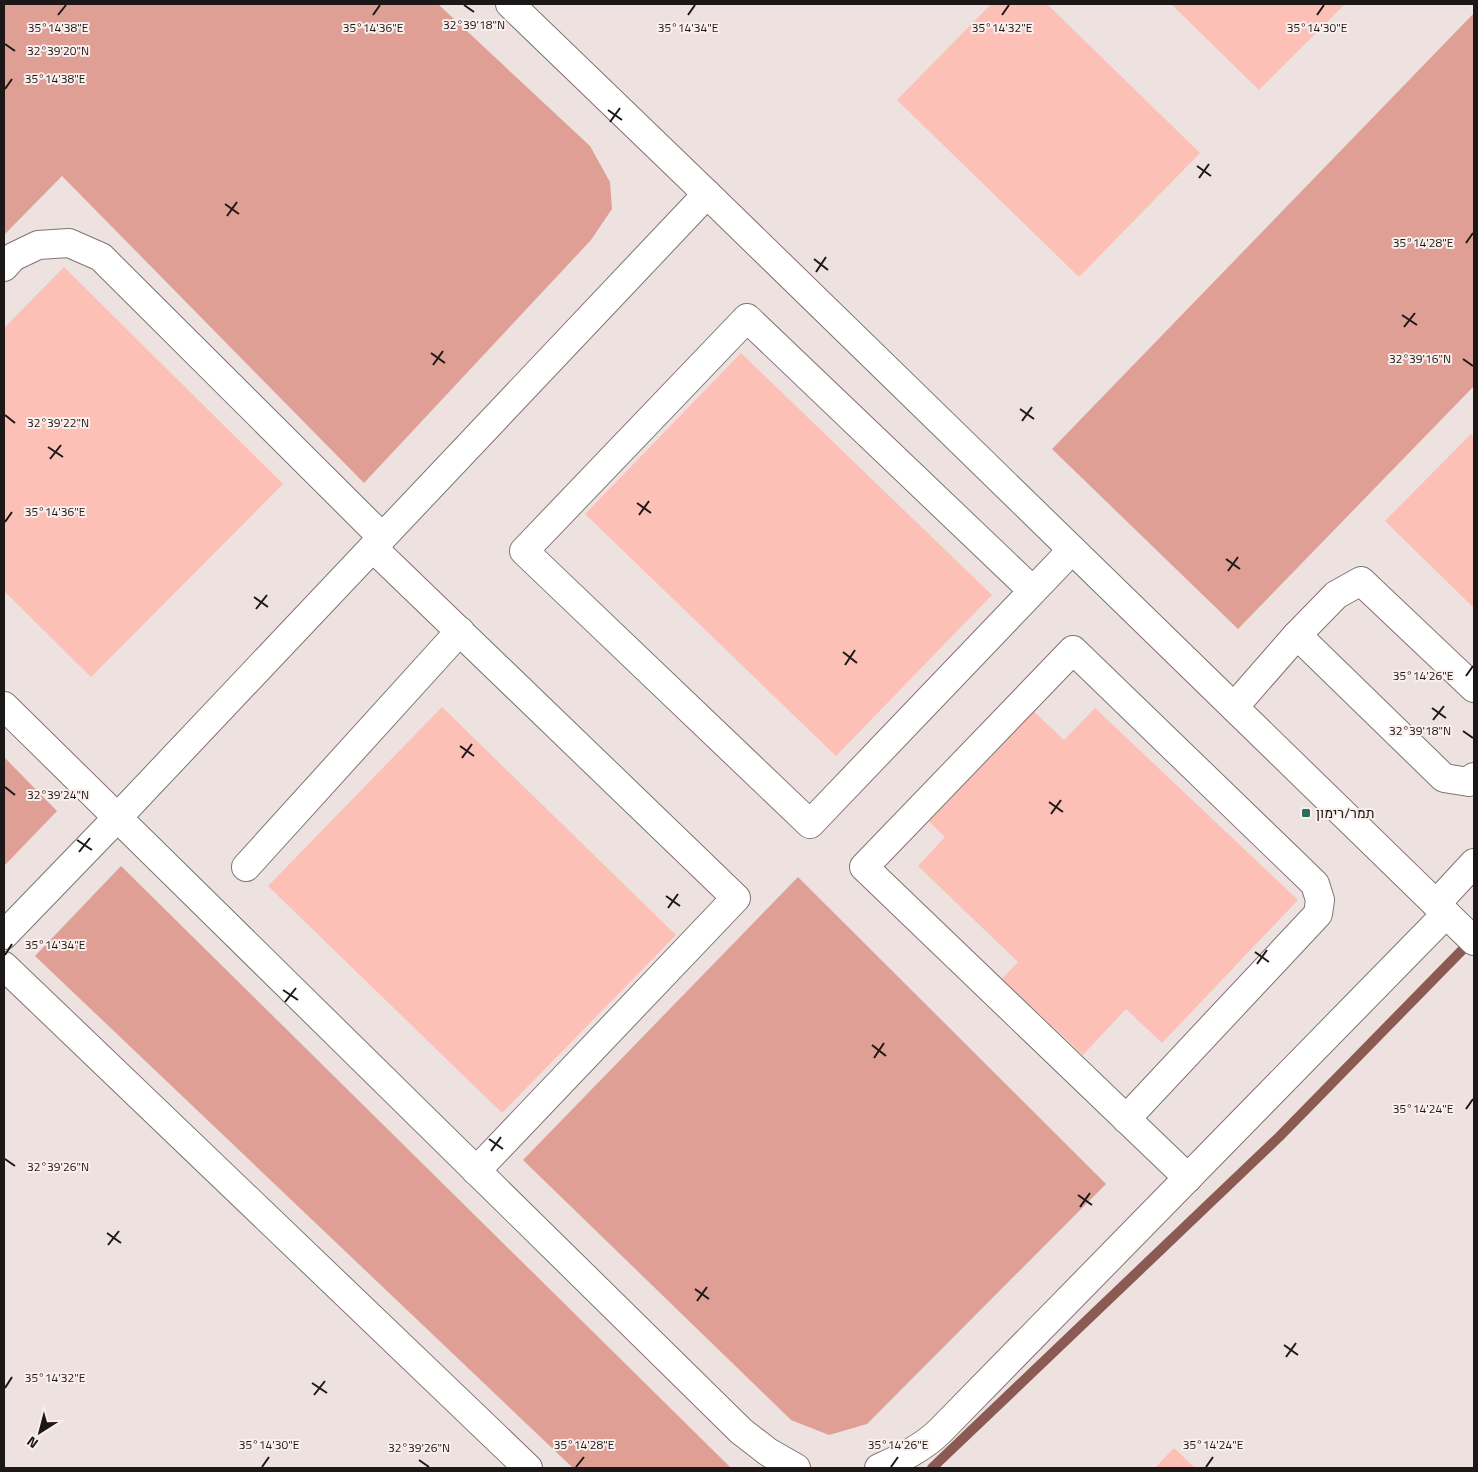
<svg xmlns="http://www.w3.org/2000/svg" width="1478" height="1472" font-family="'Titillium Web',Heebo,sans-serif">
  <rect width="100%" height="100%" fill="#ede2e0"/>
  <g fill="#df9f95">
    <polygon points="4,4 438,4 590,146 610,182 612,209 591,240 364,483 62,176 4,235"/>
    <polygon points="1474,13 1474,386 1238,629 1052,449"/>
    <polygon points="4,757 57,811 4,866"/>
    <polygon points="121,866 731,1468 573,1468 35,956"/>
    <polygon points="798,877 1106,1184 867,1424 829,1435 791,1420 523,1160"/>
  </g>
  <g fill="none" stroke-linecap="round" stroke-linejoin="round">
    <polyline stroke="#8b5a52" stroke-width="10" points="932,1468 1279,1137 1471,941"/>
  </g>
  <g fill="#fcc0b7">
    <polygon points="991,4 1047,4 1200,153 1079,277 897,100"/>
    <polygon points="1171,4 1345,4 1259,90"/>
    <polygon points="64,267 283,484 91,677 4,591 4,328"/>
    <polygon points="741,353 992,595 836,756 585,514"/>
    <polygon points="1471,434 1474,438 1474,608 1385,521"/>
    <polygon points="1026,704 1064,740 1095,708 1298,900 1162,1043 1126,1009 1083,1055 1002,979 1018,962 918,866 945,837 921,814"/>
    <polygon points="442,707 676,935 502,1113 268,886"/>
    <polygon points="1174,1448 1195,1468 1155,1468"/>
  </g>
  <g fill="none" stroke-linecap="round" stroke-linejoin="round">
    <defs>
      <g id="minor">
        <polyline points="510,4 707,194 1474,941"/>
        <polyline points="4,267 13,257 38,245 69,243 101,257 382,537"/>
        <polyline points="373,548 736,898 476,1171"/>
        <polyline points="1033,591 747,318 524,551 810,824 1072,550"/>
        <polyline points="1297,635 1444,778 1469,782 1474,777"/>
        <polyline points="4,706 741,1431 768,1452 796,1468"/>
        <polyline points="1234,707 1297,635 1336,595 1361,581 1474,688"/>
        <polyline points="246,867 460,631"/>
        <polyline points="1436,904 1474,863"/>
        <polyline points="4,935 117,818 707,194"/>
        <polyline points="4,966 528,1468"/>
        <polyline points="1126,1119 1318,914 1320,900 1315,884 1073,650 864,867 1188,1178"/>
        <path d="M 879,1468 C 900,1459 923,1448 940,1431 L 1446,914"/>
      </g>
    </defs>
    <use href="#minor" stroke="#7f7573" stroke-width="30"/>
    <use href="#minor" stroke="#fff" stroke-width="28"/>
  </g>
  <path fill="none" stroke="#1c1817" stroke-width="2" d="M 464,5 L 474,12M 58,15 L 66,5M 373,15 L 380,5M 688,15 L 695,5M 1002,15 L 1009,5M 1317,15 L 1324,5M 5,44 L 15,51M 5,89 L 12,79M 608,110 L 622,120M 610,122 L 620,108M 1197,166 L 1211,176M 1199,178 L 1209,164M 225,204 L 239,214M 227,216 L 237,202M 1466,243 L 1473,233M 814,259 L 828,270M 816,272 L 826,257M 1402,315 L 1417,325M 1404,327 L 1415,313M 431,353 L 445,363M 1463,359 L 1473,366M 433,365 L 443,351M 1020,409 L 1034,419M 5,415 L 15,423M 1022,421 L 1032,407M 48,447 L 63,457M 50,459 L 61,445M 637,503 L 651,513M 639,515 L 649,501M 5,522 L 12,512M 1226,559 L 1240,569M 1228,571 L 1238,557M 254,597 L 268,607M 256,609 L 267,595M 843,652 L 857,663M 845,665 L 855,650M 1466,676 L 1473,666M 1432,708 L 1446,718M 1433,720 L 1444,706M 1463,731 L 1473,738M 460,746 L 474,756M 462,758 L 472,744M 5,787 L 15,795M 1049,802 L 1063,812M 1051,814 L 1061,800M 77,840 L 92,850M 79,852 L 90,838M 666,896 L 680,906M 668,908 L 678,894M 1255,952 L 1269,962M 5,955 L 12,944M 1257,964 L 1267,950M 283,990 L 298,1000M 285,1002 L 296,988M 872,1045 L 886,1056M 874,1058 L 884,1043M 1466,1109 L 1473,1099M 489,1139 L 503,1149M 491,1151 L 501,1137M 5,1159 L 15,1166M 1078,1195 L 1092,1205M 1080,1207 L 1090,1193M 107,1233 L 121,1243M 108,1245 L 119,1231M 695,1289 L 709,1299M 697,1301 L 707,1287M 1284,1345 L 1298,1355M 1286,1357 L 1296,1343M 312,1383 L 327,1393M 5,1388 L 12,1377M 314,1395 L 325,1381M 419,1460 L 429,1467M 262,1467 L 269,1457M 576,1467 L 584,1457M 891,1467 L 898,1457M 1206,1467 L 1213,1457"/>
  <rect fill="#2c6e5e" stroke="#fbefed" stroke-width="2" x="1301" y="808" width="10" height="10" rx="2.5"/>
  <g text-anchor="middle" stroke-width="4" stroke-linejoin="round" paint-order="stroke">
    <g font-size="14" fill="#1c1817" stroke="#fbefed" text-anchor="start">
      <text x="1316" y="818">תמר/רימון</text>
    </g>
  </g>
  <g font-size="12" text-anchor="middle" fill="#1c1817" stroke="#fbefed" stroke-width="4" stroke-linejoin="round" paint-order="stroke">
    <text x="474" y="29">32°39'18"N</text>
    <text x="373" y="32">35°14'36"E</text>
    <text x="688" y="32">35°14'34"E</text>
    <text x="1002" y="32">35°14'32"E</text>
    <text x="58" y="32">35°14'38"E</text>
    <text x="1317" y="32">35°14'30"E</text>
    <text x="58" y="55">32°39'20"N</text>
    <text x="55" y="83">35°14'38"E</text>
    <text x="1423" y="247">35°14'28"E</text>
    <text x="1420" y="363">32°39'16"N</text>
    <text x="58" y="427">32°39'22"N</text>
    <text x="55" y="516">35°14'36"E</text>
    <text x="1423" y="680">35°14'26"E</text>
    <text x="1420" y="735">32°39'18"N</text>
    <text x="58" y="799">32°39'24"N</text>
    <text x="55" y="949">35°14'34"E</text>
    <text x="1423" y="1113">35°14'24"E</text>
    <text x="58" y="1171">32°39'26"N</text>
    <text x="55" y="1382">35°14'32"E</text>
    <text x="269" y="1449">35°14'30"E</text>
    <text x="584" y="1449">35°14'28"E</text>
    <text x="898" y="1449">35°14'26"E</text>
    <text x="1213" y="1449">35°14'24"E</text>
    <text x="419" y="1452">32°39'26"N</text>
  </g>
  <rect width="1478" height="1472" fill="none" stroke="#1c1817" stroke-width="10"/>
  <g transform="translate(40 1432) rotate(216)" stroke="#fbefed" stroke-width="4" paint-order="stroke">
  <path d="M0-4L9 19L0 12L-9 19Z" fill="#1c1817"/>
  <text y="-8" font-size="14" font-weight="bold" text-anchor="middle" fill="#1c1817">N</text>
  </g>
</svg>
